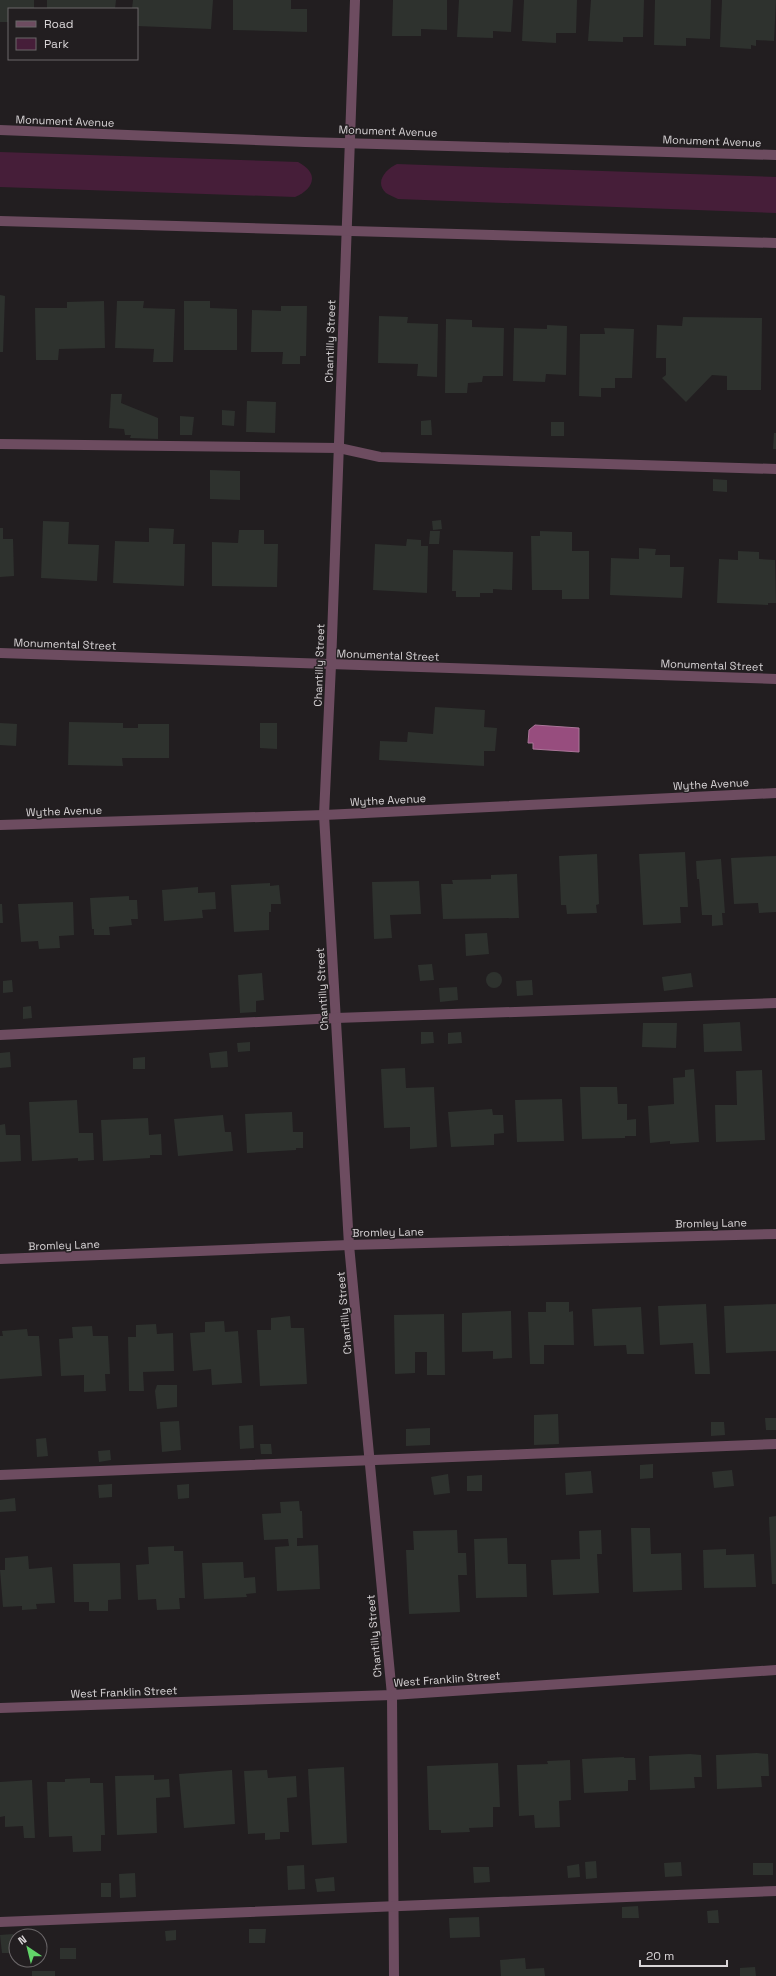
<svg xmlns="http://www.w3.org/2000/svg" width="776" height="1976" font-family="'Space Grotesk',sans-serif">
  <rect width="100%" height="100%" fill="#221e20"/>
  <g fill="#461e39">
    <path d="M 0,152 L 298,162 C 319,173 315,188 295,197 L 0,187 Z"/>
    <path d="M 397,164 L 776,177 L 776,213 L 398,199 C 394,197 389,195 386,193 C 374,182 386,169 397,164 Z"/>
  </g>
  <polygon fill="#974d7e" stroke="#ab7699" points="535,725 579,728 579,752 533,749 533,743 528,743 529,730"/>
  <g fill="#2e322e">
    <polygon points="0,0 34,0 34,9 9,9 9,22 0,22"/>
    <polygon points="47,0 116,0 115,9 47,9"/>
    <polygon points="133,0 213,0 211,29 137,26 137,9 132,9"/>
    <polygon points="233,0 291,0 291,9 307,9 307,32 233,30"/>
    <polygon points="393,0 447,0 447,30 421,29 421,36 392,36"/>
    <polygon points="459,0 513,0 511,32 493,31 493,38 457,37"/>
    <polygon points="524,0 577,0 576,33 556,33 556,43 522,41"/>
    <polygon points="591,0 644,0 643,37 623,37 623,42 588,41"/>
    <polygon points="655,0 711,0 710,39 686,38 686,46 654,45"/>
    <polygon points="722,0 776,0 774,41 756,40 756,46 751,45 751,49 720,47"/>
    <polygon points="0,295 5,296 3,352 0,352"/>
    <polygon points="104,301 105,348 59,349 58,360 36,360 35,308 67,308 67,302"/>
    <polygon points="117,301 144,301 143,308 175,309 173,362 153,362 154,349 115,348"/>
    <polygon points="184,301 210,301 210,308 237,309 237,350 184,350"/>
    <polygon points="281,306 307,306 306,356 300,356 300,364 282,364 283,352 251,352 252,310 281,311"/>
    <polygon points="379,316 408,317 407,323 438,324 437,377 417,376 418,364 378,363"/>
    <polygon points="683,317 762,318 761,390 727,390 727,376 712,375 686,402 662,378 666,375 666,358 656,358 657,325 682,326"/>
    <polygon points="446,319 472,320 472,327 504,328 503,376 483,376 482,382 468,383 467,393 445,393"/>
    <polygon points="547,325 567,326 566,375 546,374 545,382 513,381 514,328 547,329"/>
    <polygon points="604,328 634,329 632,378 615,378 615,388 601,388 601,397 579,396 580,334 605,334"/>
    <polygon points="111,394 122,394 121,403 158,418 158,439 130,438 131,435 125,435 124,429 109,428"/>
    <polygon points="247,401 276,402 275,433 246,432"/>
    <polygon points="222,410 235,411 234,426 222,425"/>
    <polygon points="180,416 194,417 192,435 180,435"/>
    <polygon points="431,420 432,435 421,435 421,421"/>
    <rect x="551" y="422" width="13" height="14"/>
    <polygon points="774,433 776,433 776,449 773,449"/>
    <polygon points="210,470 240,471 240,500 210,499"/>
    <polygon points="713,479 727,480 727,492 713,491"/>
    <polygon points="441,520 442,529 433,530 432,521"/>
    <polygon points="43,521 69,522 68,544 99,545 97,581 41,578"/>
    <polygon points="0,528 3,528 3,539 13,539 14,576 0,577"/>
    <polygon points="149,528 174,529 173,544 185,544 184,586 113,583 115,541 149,542"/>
    <polygon points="239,530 264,530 264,544 278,544 277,587 212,586 212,542 238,543"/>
    <polygon points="430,531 440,531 439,544 429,544"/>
    <polygon points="540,531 572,532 572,551 589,551 589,599 562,599 562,590 532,590 531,536 540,536"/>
    <polygon points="407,539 421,540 421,546 428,546 427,593 373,590 375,544 406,546"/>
    <polygon points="639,548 656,549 655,555 670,555 670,567 684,567 682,598 610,595 611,558 639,559"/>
    <polygon points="453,550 513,552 512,590 493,589 493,593 480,593 480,597 456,597 456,591 452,591"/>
    <polygon points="738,551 759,552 759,559 775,560 776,603 768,603 768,605 717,603 719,559 738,560"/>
    <polygon points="435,707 485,710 484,727 497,728 495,751 484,751 484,766 379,760 380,741 407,742 408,732 433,734"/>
    <polygon points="69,722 123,723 123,728 138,728 138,724 169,724 169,758 122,758 123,766 68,765"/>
    <polygon points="0,723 17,724 16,746 0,745"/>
    <polygon points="260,723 277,723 277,749 260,748"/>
    <polygon points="685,852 688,907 680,907 681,923 643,925 639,854"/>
    <polygon points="597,854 599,904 596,905 597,913 567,914 566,905 561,905 559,856"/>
    <polygon points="776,856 776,912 759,913 758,903 734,904 731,858"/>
    <polygon points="721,859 725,913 722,913 723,925 712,926 712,915 702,915 699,879 697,879 696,861"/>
    <polygon points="517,874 519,918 443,919 441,884 453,884 452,880 491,879 491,875"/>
    <polygon points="419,881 421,914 390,915 392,938 374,939 372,882"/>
    <polygon points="270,883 270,886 279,885 281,904 271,904 271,912 269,912 269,930 234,932 231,885"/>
    <polygon points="198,887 198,893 215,892 216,909 202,910 203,918 164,921 162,890"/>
    <polygon points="129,896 129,900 137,900 138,919 131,919 132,925 109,927 110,935 94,935 94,929 92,929 90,898"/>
    <polygon points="73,902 74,935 59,936 60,948 39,949 38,941 21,942 18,904"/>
    <polygon points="0,904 2,904 3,923 0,923"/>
    <polygon points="487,933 489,954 466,956 465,934"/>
    <polygon points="432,964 434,980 420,981 418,965"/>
    <circle cx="494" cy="980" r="8"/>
    <polygon points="262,973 264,1000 256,1001 256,1012 240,1013 238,975"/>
    <polygon points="691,973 693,987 664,991 662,977"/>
    <polygon points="12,980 13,992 3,993 3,981"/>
    <polygon points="532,980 533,995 517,996 516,981"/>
    <polygon points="457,987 458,1000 440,1002 439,988"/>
    <polygon points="31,1006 32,1018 23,1019 23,1007"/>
    <polygon points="740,1022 742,1051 704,1052 703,1024"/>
    <polygon points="643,1023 677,1023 676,1048 642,1047"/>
    <polygon points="421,1032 433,1032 434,1043 421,1044"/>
    <polygon points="461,1032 462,1043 448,1044 448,1033"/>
    <polygon points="250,1042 250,1051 238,1052 237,1043"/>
    <polygon points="227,1051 228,1067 211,1068 209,1053"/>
    <polygon points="10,1052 11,1067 0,1068 0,1053"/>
    <polygon points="145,1057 145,1069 133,1069 133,1058"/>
    <polygon points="405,1068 406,1088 434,1087 437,1147 410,1149 410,1127 384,1128 381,1069"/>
    <polygon points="694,1069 699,1142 670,1144 670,1141 650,1143 648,1106 674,1104 673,1078 685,1077 685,1070"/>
    <polygon points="762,1070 765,1140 716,1142 715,1105 737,1105 736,1071"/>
    <polygon points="580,1087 617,1087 618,1104 627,1104 627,1120 636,1119 636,1136 625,1136 625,1138 582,1139"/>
    <polygon points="562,1099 564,1141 517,1142 515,1100"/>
    <polygon points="77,1100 79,1133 93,1133 94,1160 78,1161 78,1158 32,1161 29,1102"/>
    <polygon points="492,1109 493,1115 503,1115 504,1133 494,1134 494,1145 451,1147 448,1112"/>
    <polygon points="292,1112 293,1132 303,1132 303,1148 296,1148 296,1150 247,1153 245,1114"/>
    <polygon points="223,1115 225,1132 231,1132 233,1151 178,1156 174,1119"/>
    <polygon points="148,1118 149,1135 161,1134 162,1155 150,1155 150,1158 103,1161 101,1120"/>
    <polygon points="5,1124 6,1135 20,1135 21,1161 0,1162 0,1125"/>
    <polygon points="546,1302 569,1302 569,1312 573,1311 574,1345 544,1345 544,1364 530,1364 528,1312 546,1312"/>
    <polygon points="706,1304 710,1374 695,1374 693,1343 660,1345 658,1306"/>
    <polygon points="776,1304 776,1351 726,1353 724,1306"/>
    <polygon points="641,1307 644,1354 627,1354 626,1345 594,1346 592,1309"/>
    <polygon points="511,1311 512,1358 493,1359 493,1351 462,1352 462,1313"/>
    <polygon points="444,1314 445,1375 427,1375 427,1352 415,1352 415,1373 395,1374 394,1315"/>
    <polygon points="290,1316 291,1328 304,1328 307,1384 260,1386 257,1330 271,1330 271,1318"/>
    <polygon points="224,1321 225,1332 238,1331 242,1383 212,1385 211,1369 193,1371 190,1333 205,1332 205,1322"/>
    <polygon points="156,1324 157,1334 173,1333 174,1371 143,1372 144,1391 129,1391 128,1337 136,1337 136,1325"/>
    <polygon points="92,1326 93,1336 108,1336 110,1374 105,1374 106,1391 84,1392 84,1375 61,1376 59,1339 73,1338 72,1327"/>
    <polygon points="27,1329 28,1336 39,1336 42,1376 0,1379 0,1336 3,1336 2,1331"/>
    <polygon points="157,1385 177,1385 177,1407 157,1409 155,1391"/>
    <polygon points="558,1414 559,1444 534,1445 534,1415"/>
    <polygon points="765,1418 776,1418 776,1430 766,1430"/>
    <polygon points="179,1421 181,1450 162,1452 160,1422"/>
    <polygon points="711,1422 724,1422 725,1435 711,1436"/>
    <polygon points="253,1425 254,1448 240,1449 239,1426"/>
    <polygon points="430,1428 430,1445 406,1446 406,1429"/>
    <polygon points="46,1438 48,1456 37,1457 36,1439"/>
    <polygon points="260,1444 271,1444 272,1454 261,1454"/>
    <polygon points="110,1450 111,1460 99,1462 98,1451"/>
    <polygon points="653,1464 653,1478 640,1479 640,1465"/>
    <polygon points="732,1470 734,1486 714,1488 712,1472"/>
    <polygon points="591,1471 593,1493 566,1495 565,1473"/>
    <polygon points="448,1474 450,1493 434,1495 431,1477"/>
    <polygon points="482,1475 482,1491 467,1491 467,1476"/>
    <polygon points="112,1484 112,1497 99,1498 98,1485"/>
    <polygon points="189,1484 189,1498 178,1499 177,1485"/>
    <polygon points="15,1498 16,1511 0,1512 0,1500"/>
    <polygon points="299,1501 300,1511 302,1511 303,1538 297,1538 297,1546 318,1545 320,1589 277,1591 275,1547 289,1546 288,1539 264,1540 262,1514 281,1513 280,1502"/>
    <polygon points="776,1516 776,1584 772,1584 769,1517"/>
    <polygon points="631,1528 650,1528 651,1554 681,1553 682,1590 633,1592"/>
    <polygon points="457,1530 458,1553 466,1553 467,1575 458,1575 460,1612 409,1614 406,1550 414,1550 413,1531"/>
    <polygon points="601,1530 602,1554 597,1554 599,1593 553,1595 551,1560 580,1559 579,1531"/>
    <polygon points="507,1538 508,1564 526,1564 527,1597 476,1598 474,1539"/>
    <polygon points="174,1546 174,1551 183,1551 185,1598 179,1598 180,1609 157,1610 156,1599 138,1600 136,1565 149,1564 148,1547"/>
    <polygon points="726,1549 726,1555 754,1554 756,1587 704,1588 703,1550"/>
    <polygon points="28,1556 29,1569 52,1567 55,1603 36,1604 37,1609 22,1610 22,1606 3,1607 0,1570 5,1570 5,1558"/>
    <polygon points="243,1562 244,1578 255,1577 256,1593 246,1594 247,1597 204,1599 202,1563"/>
    <polygon points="120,1563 121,1599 108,1600 108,1611 89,1611 89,1602 74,1602 73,1564"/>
    <polygon points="757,1753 768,1754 769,1776 761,1776 762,1787 717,1789 716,1755"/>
    <polygon points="690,1754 701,1755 702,1777 694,1777 695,1788 650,1790 649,1756"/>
    <polygon points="624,1757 624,1758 635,1758 636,1780 628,1780 628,1791 584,1793 582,1759"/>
    <polygon points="570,1760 571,1800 559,1801 560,1827 535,1828 534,1815 519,1816 517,1765 548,1764 547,1761"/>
    <polygon points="498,1763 500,1807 493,1807 493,1827 469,1828 470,1832 441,1833 441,1830 429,1830 427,1766"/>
    <polygon points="344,1767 347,1843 312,1845 308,1769"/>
    <polygon points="232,1770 235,1824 184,1828 179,1774"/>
    <polygon points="267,1770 268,1778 296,1776 297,1797 287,1798 289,1832 280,1832 280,1839 265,1840 265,1833 248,1834 244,1771"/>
    <polygon points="154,1775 154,1780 169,1779 170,1797 156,1798 157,1833 117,1835 115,1776"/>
    <polygon points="90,1778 90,1783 103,1783 105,1835 101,1835 101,1851 73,1852 72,1836 49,1837 47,1782 65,1782 65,1779"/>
    <polygon points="32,1780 35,1838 24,1838 23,1826 5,1827 5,1816 0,1817 0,1782"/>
    <polygon points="596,1861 597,1878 586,1879 585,1862"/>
    <polygon points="681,1862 682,1876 665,1877 664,1863"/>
    <rect x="753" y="1863" width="20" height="12"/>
    <polygon points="579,1864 580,1877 568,1878 567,1866"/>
    <polygon points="304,1865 305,1889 288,1890 287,1866"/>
    <polygon points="473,1867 489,1867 490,1882 474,1883"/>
    <polygon points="135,1873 136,1897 120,1898 119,1874"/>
    <polygon points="334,1877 335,1891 317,1892 315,1879"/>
    <rect x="101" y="1883" width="10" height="14"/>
    <polygon points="638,1906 639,1918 622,1918 622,1907"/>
    <polygon points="718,1910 719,1923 708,1923 707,1911"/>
    <polygon points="479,1917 480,1937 450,1938 449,1918"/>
    <polygon points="249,1929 266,1929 265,1943 249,1943"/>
    <polygon points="176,1930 176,1940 166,1941 165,1931"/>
    <polygon points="13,1934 15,1953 2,1953 0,1935"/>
    <rect x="60" y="1948" width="16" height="11"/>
    <polygon points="525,1958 526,1969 544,1968 545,1976 501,1976 500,1960"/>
    <polygon points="755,1967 756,1976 740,1976 740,1968"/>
    <rect x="32" y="1971" width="23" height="5"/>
  </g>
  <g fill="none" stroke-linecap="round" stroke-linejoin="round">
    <g stroke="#6d4c60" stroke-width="10">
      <polyline points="355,0 331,665 324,815 349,1245 392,1695 394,1976"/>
      <polyline points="0,130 305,142 776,155"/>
      <polyline points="0,221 776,243"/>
      <polyline points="0,444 339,448 380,457 776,469"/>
      <polyline points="0,653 776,679"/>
      <polyline points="0,825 324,815 776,793"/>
      <polyline points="0,1035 336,1018 776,1003"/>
      <polyline points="0,1259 349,1245 776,1234"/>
      <polyline points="0,1475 776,1444"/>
      <polyline points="0,1708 392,1695 776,1670"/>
      <polyline points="0,1922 776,1891"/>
    </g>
  </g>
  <g text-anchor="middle" stroke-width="3" stroke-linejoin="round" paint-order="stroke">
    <g font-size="11" fill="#d9d5d7" stroke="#221e20">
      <text transform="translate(65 121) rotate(2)" y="4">Monument Avenue</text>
      <text transform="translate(388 131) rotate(2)" y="4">Monument Avenue</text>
      <text transform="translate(712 141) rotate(2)" y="4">Monument Avenue</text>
      <text transform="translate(330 341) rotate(-88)" y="4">Chantilly Street</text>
      <text transform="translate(65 644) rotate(2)" y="4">Monumental Street</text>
      <text transform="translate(388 655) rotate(2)" y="4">Monumental Street</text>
      <text transform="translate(319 665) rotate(-88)" y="4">Chantilly Street</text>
      <text transform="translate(712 665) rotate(2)" y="4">Monumental Street</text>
      <text transform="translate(711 784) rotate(-3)" y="4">Wythe Avenue</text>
      <text transform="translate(388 800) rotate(-3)" y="4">Wythe Avenue</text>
      <text transform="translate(64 811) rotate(-2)" y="4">Wythe Avenue</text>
      <text transform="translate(322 989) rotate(-93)" y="4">Chantilly Street</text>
      <text transform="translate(711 1223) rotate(-1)" y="4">Bromley Lane</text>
      <text transform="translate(388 1232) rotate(-1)" y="4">Bromley Lane</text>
      <text transform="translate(64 1245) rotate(-2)" y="4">Bromley Lane</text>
      <text transform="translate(344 1313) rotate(-95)" y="4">Chantilly Street</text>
      <text transform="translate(374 1636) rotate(-95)" y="4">Chantilly Street</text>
      <text transform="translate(447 1679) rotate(-4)" y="4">West Franklin Street</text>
      <text transform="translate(124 1692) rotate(-2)" y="4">West Franklin Street</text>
    </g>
  </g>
  <rect x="8" y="8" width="130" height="52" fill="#221e20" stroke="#6b6769"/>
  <rect x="16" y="21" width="20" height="6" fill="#6d4c60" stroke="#6b6769"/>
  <text x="44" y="28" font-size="12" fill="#d9d5d7">Road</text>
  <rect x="16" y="38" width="20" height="12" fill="#461e39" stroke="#6b6769"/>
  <text x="44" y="48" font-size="12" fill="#d9d5d7">Park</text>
  <g transform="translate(28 1948) rotate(325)"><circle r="19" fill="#221e20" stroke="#6b6769"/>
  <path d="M0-3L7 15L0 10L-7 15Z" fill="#62d469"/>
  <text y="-6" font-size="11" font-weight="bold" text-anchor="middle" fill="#d9d5d7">N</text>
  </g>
  <path d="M640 1960v6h87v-6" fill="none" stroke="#d9d5d7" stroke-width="2"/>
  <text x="646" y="1960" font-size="12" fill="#d9d5d7" stroke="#221e20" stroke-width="3" paint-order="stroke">20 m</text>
</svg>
